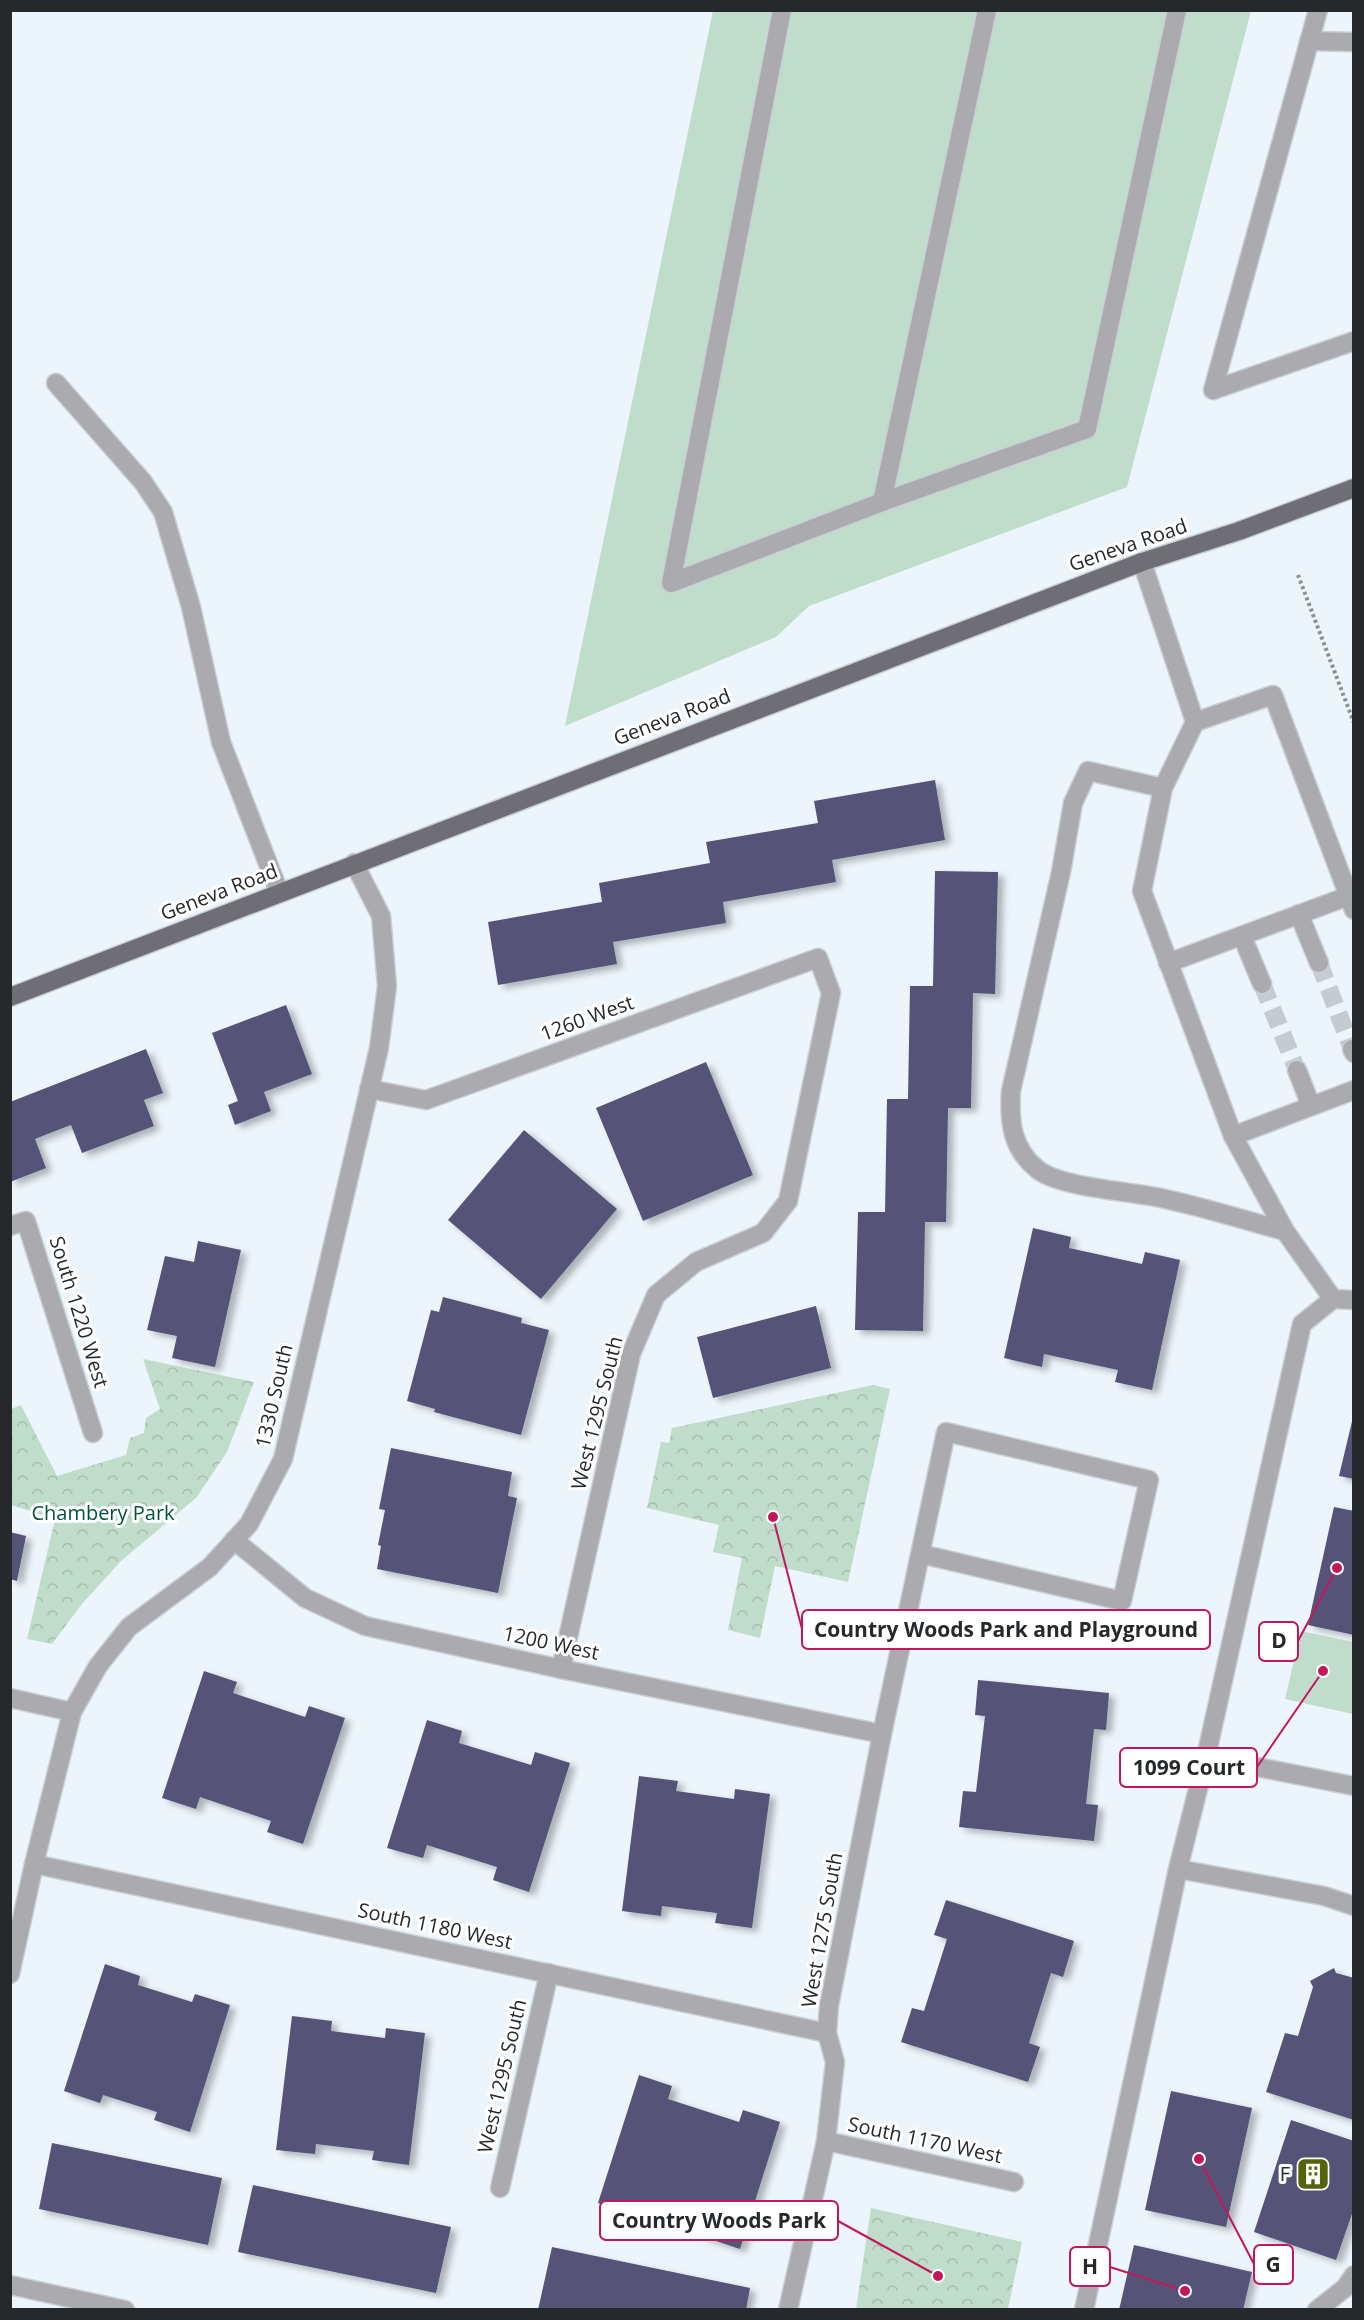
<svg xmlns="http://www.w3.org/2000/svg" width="1364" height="2320" font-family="'Open Sans',sans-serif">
  <defs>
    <pattern id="park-crowns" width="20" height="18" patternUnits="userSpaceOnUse" patternTransform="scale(1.5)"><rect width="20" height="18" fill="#c0dccb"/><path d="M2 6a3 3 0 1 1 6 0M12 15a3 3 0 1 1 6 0" fill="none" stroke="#a5bdae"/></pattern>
    <filter id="shadow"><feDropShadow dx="6" dy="4" stdDeviation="3" flood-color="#0004"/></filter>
  </defs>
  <rect width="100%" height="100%" fill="#ecf5fb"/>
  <g fill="#c0dccb">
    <polygon points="713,11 1251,11 1127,487 809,606 776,637 565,726"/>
    <polygon points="1301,1631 1353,1642 1353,1714 1285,1699"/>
  </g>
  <g fill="url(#park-crowns)">
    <polygon points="143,1359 254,1382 227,1452 196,1498 121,1561 81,1605 52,1644 27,1639 55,1519 11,1505 11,1409 21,1405 57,1476 126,1455 130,1438 144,1433 146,1418 160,1409"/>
    <polygon points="873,1385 890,1389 848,1582 775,1566 760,1638 728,1630 742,1558 713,1552 719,1525 647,1508 661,1442 669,1443 672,1428"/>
    <polygon points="871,2208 1022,2242 1008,2309 856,2309"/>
  </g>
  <g fill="#545278" filter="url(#shadow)">
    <polygon points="935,780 945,840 832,860 836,882 723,902 726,923 613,942 617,964 498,985 488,922 602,902 599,883 710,863 706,842 818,823 814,801"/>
    <polygon points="935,871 998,872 995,994 973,993 971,1108 948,1108 946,1222 925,1222 923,1331 855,1330 858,1212 885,1212 887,1099 908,1099 910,986 933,986"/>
    <polygon points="286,1005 312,1074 264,1092 271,1111 235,1125 228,1105 238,1101 212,1033"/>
    <polygon points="146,1049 163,1093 144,1100 154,1126 82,1153 71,1125 50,1133 35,1139 46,1168 10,1182 10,1102"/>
    <polygon points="706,1062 753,1175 643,1221 596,1108"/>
    <polygon points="524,1130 617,1209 541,1299 448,1220"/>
    <polygon points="1033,1228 1071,1237 1069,1248 1142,1264 1145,1252 1180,1260 1152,1390 1115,1382 1118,1370 1044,1354 1042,1367 1004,1358"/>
    <polygon points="198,1241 241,1250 215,1367 172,1358 177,1336 147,1330 165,1256 194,1262"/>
    <polygon points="443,1297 522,1318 521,1323 549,1330 521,1435 434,1412 435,1409 407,1401 431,1310 439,1312"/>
    <polygon points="816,1306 831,1368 713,1398 697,1337"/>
    <polygon points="1354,1413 1354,1479 1339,1476"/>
    <polygon points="391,1448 512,1472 508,1496 517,1498 498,1593 377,1569 381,1546 378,1545 385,1510 379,1509"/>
    <polygon points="1334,1507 1354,1511 1354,1635 1308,1625"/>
    <polygon points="10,1532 26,1536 17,1581 10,1579"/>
    <polygon points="204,1671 237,1682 233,1693 305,1717 309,1706 345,1718 303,1844 267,1832 271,1821 200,1797 196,1809 162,1798"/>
    <polygon points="978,1680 1109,1693 1106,1730 1094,1729 1086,1804 1098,1805 1094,1841 959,1827 963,1791 976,1792 985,1716 975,1715"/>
    <polygon points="427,1720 462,1731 459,1743 531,1765 535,1752 570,1763 529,1892 493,1880 497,1867 427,1845 423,1858 387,1848"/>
    <polygon points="639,1776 678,1781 676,1791 734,1799 735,1789 770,1794 752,1928 715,1923 717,1913 662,1906 661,1916 622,1911"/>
    <polygon points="946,1900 1074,1941 1063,1977 1051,1973 1029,2043 1040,2047 1028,2082 901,2042 912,2008 924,2011 947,1939 934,1935"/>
    <polygon points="105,1964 140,1976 138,1985 192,2002 195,1994 230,2005 190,2132 154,2120 157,2112 103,2095 100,2103 64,2091"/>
    <polygon points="1334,1968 1336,1973 1354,1978 1354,2120 1266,2092 1285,2033 1298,2036 1313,1987 1310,1981"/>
    <polygon points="292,2016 332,2021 331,2031 385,2038 386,2028 425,2033 409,2165 372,2160 374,2151 316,2144 315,2154 276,2150"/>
    <polygon points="639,2075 672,2086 668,2099 739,2122 743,2110 780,2122 740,2249 701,2236 705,2224 635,2201 631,2214 598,2203"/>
    <polygon points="1171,2091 1252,2108 1226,2227 1145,2210"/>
    <polygon points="1291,2120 1354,2141 1354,2208 1336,2260 1254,2232"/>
    <polygon points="52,2143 222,2178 208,2245 39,2209"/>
    <polygon points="253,2185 451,2227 436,2293 238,2252"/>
    <polygon points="1134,2245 1252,2272 1243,2310 1119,2310"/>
    <polygon points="552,2247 750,2288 746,2310 538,2310"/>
  </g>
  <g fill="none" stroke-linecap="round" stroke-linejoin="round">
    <g stroke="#c4ccd1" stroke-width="18" stroke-dasharray="18 9" stroke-linecap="butt">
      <polyline points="1319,963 1352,1049"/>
      <polyline points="1262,984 1297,1070"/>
    </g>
    <defs>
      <g id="minor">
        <polyline points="782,10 671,583 882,502 1087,429 1177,10"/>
        <polyline points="1318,10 1213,390 1354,341"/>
        <polyline points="1309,41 1354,42"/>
        <polyline points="56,383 143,482 163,512 191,607 221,742 279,892"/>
        <polyline points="882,502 987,10"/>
        <polyline points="1142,562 1195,722 1163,788 1142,891 1233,1136 1285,1231 1333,1299"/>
        <polyline points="1195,722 1273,695 1354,910"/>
        <path d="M 1163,788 L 1088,771 L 1073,803 L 1061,872 L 1011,1091 C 1009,1122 1012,1149 1037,1169 C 1060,1188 1130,1191 1161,1198 C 1203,1207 1244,1220 1285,1231"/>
        <polyline points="1299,914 1319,963"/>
        <polyline points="1242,936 1262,984"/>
        <polyline points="1168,963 1354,894"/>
        <polyline points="1352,1049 1354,1053"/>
        <polyline points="1297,1070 1311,1106"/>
        <polyline points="369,1089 426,1100 818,958 831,993 788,1201 763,1233 696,1262 656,1295 631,1354 561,1669"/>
        <polyline points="1233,1136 1354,1090"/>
        <polyline points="10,1226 26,1221 93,1433"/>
        <polyline points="234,1540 305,1598 365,1626 561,1669 882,1734"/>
        <polyline points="10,1698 72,1712"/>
        <polyline points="1206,1757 1354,1786"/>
        <polyline points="34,1864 827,2033"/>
        <polyline points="1178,1869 1324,1896 1354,1906"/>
        <polyline points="10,1974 34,1864 72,1712 98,1666 129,1627 210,1567 249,1524 283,1459 379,1048 387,986 381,916 354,863"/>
        <polyline points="826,2141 1014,2182"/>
        <polyline points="500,2188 549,1973"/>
        <polyline points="10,2285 125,2310"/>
        <polyline points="788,2310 826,2141 835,2062 827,2033 829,2006 882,1734 946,1432 1149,1480 1122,1601 921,1554"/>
        <polyline points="1084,2310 1178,1869 1206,1757 1302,1324 1333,1299 1354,1300"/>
        <polyline points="1317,2310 1345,2288 1354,2275"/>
      </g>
      <polyline id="major" points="10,997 1142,562 1239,531 1354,488"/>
    </defs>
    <use href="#minor" stroke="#c8d0d6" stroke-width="21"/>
    <use href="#major" stroke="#c8d0d6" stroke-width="21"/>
    <polyline stroke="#898f93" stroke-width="4" stroke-dasharray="3 3" stroke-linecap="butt" points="1298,575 1354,723"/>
    <use href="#minor" stroke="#abaaae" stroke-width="18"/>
    <use href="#major" stroke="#706e75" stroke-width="18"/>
  </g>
  <defs>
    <symbol id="building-square" viewBox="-11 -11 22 22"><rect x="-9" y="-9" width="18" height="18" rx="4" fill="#55640a" stroke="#fff"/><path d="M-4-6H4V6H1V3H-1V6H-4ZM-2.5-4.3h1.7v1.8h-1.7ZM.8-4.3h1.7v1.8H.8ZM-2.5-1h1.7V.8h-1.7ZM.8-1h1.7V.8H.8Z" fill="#fff"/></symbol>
  </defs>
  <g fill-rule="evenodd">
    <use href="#building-square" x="1294" y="2155" width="38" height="38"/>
  </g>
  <g text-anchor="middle" stroke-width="6" stroke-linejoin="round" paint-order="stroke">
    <g font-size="20" fill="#26292b" stroke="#fff">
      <text transform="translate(1128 545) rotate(-19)" y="7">Geneva Road</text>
      <text transform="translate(672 717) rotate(-21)" y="7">Geneva Road</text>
      <text transform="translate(219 892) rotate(-21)" y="7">Geneva Road</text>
      <text transform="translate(587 1018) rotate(-20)" y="7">1260 West</text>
      <text transform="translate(79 1312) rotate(73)" y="7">South 1220 West</text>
      <text transform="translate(274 1396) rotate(-77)" y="7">1330 South</text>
      <text transform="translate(597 1413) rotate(-76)" y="7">West 1295 South</text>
      <text transform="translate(551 1643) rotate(12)" y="7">1200 West</text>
      <text transform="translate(435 1926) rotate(12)" y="7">South 1180 West</text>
      <text transform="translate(822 1930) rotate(-80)" y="7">West 1275 South</text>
      <text transform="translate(502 2076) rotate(-77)" y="7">West 1295 South</text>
      <text transform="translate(925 2140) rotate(12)" y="7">South 1170 West</text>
    </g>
    <g font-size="20" fill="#005534" stroke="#fff">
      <text x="103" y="1520">Chambery Park</text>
    </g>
    <g font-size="20" fill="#26292b" stroke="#fff" text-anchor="end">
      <text x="1290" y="2181">F</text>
    </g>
  </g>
  <path fill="none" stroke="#c2185b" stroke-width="2" d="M773 1517L802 1629M1337 1568L1298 1641M1323 1671L1257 1767M938 2276L838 2221M1199 2159L1254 2264M1185 2291L1110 2267"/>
  <g fill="#c2185b" stroke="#fff" stroke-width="2">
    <circle cx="773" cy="1517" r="6"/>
    <circle cx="1337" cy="1568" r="6"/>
    <circle cx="1323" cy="1671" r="6"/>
    <circle cx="938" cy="2276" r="6"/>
    <circle cx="1199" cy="2159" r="6"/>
    <circle cx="1185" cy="2291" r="6"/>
  </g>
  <g fill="#fff" stroke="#c2185b" stroke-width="2">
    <rect x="802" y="1610" width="408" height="39" rx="6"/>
    <rect x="1259" y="1622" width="39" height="39" rx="6"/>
    <rect x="1120" y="1748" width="137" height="39" rx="6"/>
    <rect x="600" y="2201" width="238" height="39" rx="6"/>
    <rect x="1254" y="2245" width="39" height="39" rx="6"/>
    <rect x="1070" y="2247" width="40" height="39" rx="6"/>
  </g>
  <g font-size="21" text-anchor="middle" font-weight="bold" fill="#26292b">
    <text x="1006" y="1637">Country Woods Park and Playground</text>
    <text x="1279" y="1648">D</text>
    <text x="1189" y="1775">1099 Court</text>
    <text x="719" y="2228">Country Woods Park</text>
    <text x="1273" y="2272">G</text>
    <text x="1090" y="2274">H</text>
  </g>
  <rect width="1364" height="2320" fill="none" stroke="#26292b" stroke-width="24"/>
</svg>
